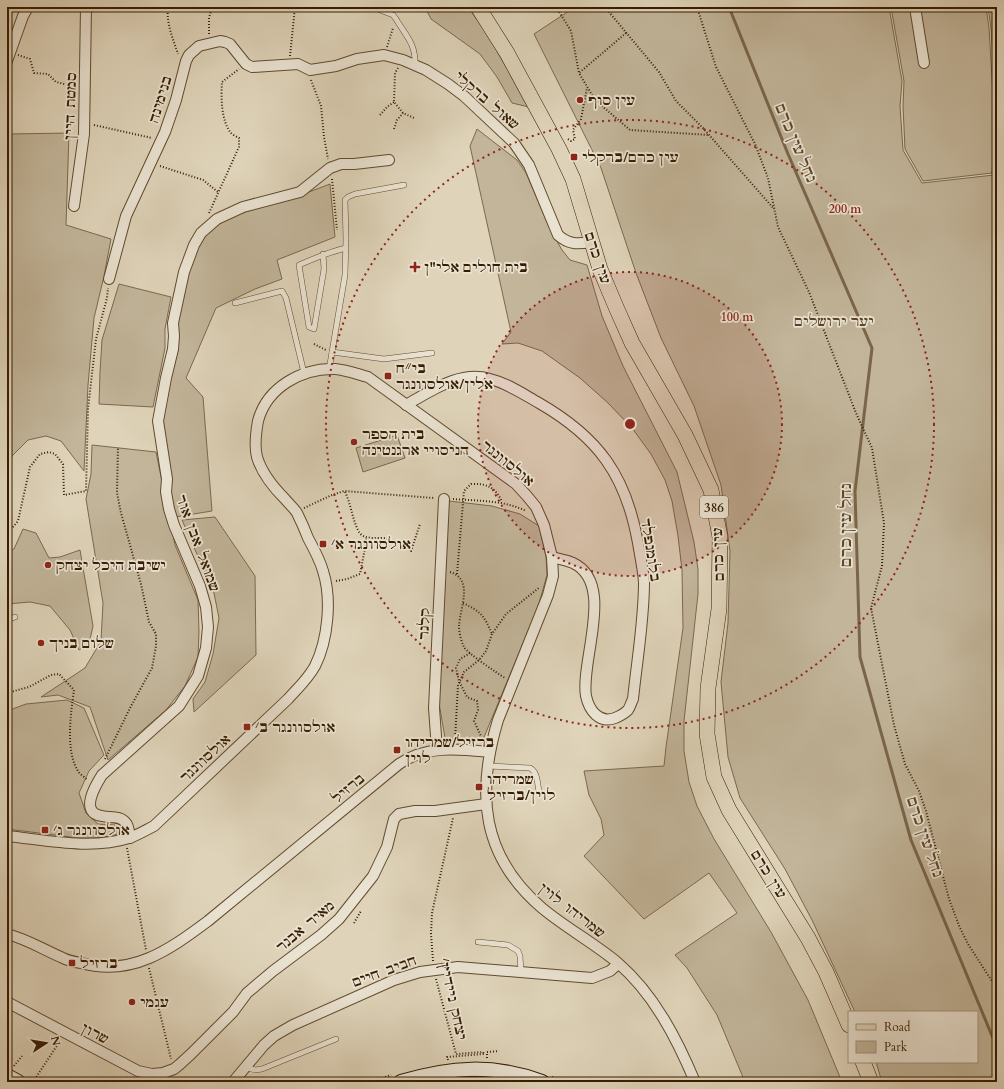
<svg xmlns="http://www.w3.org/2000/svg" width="1004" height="1089" font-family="Cardo,'Frank Ruhl Libre',serif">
  <rect width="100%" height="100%" fill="#dfd4ba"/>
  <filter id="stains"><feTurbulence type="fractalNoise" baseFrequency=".005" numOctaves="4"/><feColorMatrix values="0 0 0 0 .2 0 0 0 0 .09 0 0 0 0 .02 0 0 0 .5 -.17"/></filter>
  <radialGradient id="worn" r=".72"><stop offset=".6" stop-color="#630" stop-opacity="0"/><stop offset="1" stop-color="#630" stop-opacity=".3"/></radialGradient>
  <g fill="#c2b59a" stroke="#7c684d">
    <polygon points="425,7 468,7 487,34 529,107 512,103 497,77 480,54 431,19"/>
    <polygon points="575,7 889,7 902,81 900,106 903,150 922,183 994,175 997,129 997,1082 882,1082 876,1062 977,1062 977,1012 855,1012 812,920 785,869 740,798 728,757 721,682 728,623 730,551 721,485 694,406 661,338 636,273 601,168 534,34"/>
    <polygon points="891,7 986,7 989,28 995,129 992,173 923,181 905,149 903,106 904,81"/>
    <polygon points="988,7 997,7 997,128 991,28"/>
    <polygon points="477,129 517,160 526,173 549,227 562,250 570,260 587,265 602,316 623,366 677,472 694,542 698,569 698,594 684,721 684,751 689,782 697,806 714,839 771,932 808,1000 842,1082 745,1082 717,1015 687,968 675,955 737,913 709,873 644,919 584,856 604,835 601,819 589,795 584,771 664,766 666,747 683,628 682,570 678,536 672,501 665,480 651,454 632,428 607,402 580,378 542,351 518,343 502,344 511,332 470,146"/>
    <polygon points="69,133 66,225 111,239 104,276 94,318 88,385 84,471 61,441 46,436 28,440 12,456 7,486 7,149 9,134"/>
    <polygon points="330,184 335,237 277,260 282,279 255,289 216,308 186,378 203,397 212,511 175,517 172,509 161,432 182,295 193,257 205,234 226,218 301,195"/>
    <polygon points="119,284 171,297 165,329 165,348 153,407 99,404 100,372 102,340"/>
    <polygon points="397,435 405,458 363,472 356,448"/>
    <polygon points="92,445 156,452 175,545 198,600 199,631 198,657 185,686 166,710 108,760 90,707 58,695 41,697 85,668 101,641 103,603 86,499 91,474"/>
    <polygon points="449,501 492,506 520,514 539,526 546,557 547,575 538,607 482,742 445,738 439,703"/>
    <polygon points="215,517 255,576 256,655 194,712 193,699 205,682 213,654 219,618 214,593 182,520"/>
    <polygon points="23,529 36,533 49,558 60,557 80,550 93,626 89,644 79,650 70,630 50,606 30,602 7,604 7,553 14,549"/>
    <polygon points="67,700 84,708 104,755 89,771 79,793 86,813 98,824 115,825 118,834 100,838 78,838 7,829 7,711 26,704"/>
  </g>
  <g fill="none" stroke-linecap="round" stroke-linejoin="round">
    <polyline stroke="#7a654a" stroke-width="3" points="729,7 788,154 872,348 855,491 860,657 911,840 997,1048"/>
    <defs>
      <g id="lane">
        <path d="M 375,8 L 393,15 L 396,19 C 406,36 416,44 415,65"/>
        <path d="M 323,254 L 324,269 L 314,329 L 309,327 L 299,265 C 315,258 329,252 346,248"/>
        <polyline points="235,303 282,291 286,298 304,373"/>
        <polyline points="332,352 384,359 432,353"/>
        <polyline points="329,370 345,275 346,239 345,200 348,197 355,194 404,185"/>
        <polyline points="7,620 15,617"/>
        <path d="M 488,766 L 530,768 C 538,772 537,783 539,791"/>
        <polyline points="478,942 508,945 518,951 520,956 521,972"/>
        <polyline points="245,1067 255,1070 262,1069 336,1039"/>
      </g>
      <g id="street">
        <polyline points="915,7 924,63"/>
        <polyline points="7,61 23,16 28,7"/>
        <polyline points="74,206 84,134 86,7"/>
        <path d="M 109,279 L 126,216 L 165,132 L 176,100 L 186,61 L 189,55 L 199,46 L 220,41 L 225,42 L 230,44 L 246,64 L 252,67 L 298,64 L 310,70 L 336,66 L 357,59 L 384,55 L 403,60 L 426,70 L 448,84 L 464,96 L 514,143 L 529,165 L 558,235 C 569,245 578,244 591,242"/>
        <path d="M 406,405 C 431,391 460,370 490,379 C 507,383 523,394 539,403 C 598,437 626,475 638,543 C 640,555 643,569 644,582 C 644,621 637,660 633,699 C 631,703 630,707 628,710 C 624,714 620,716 615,718 C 599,724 589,710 586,696 C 580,661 616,583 573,563 C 567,560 559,559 552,557"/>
        <polyline points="437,750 434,708 444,499"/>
        <path d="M 7,836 C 46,840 91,850 129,838 C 138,835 146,830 154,826 L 288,699 C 297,689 308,679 315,666 C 328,640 332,599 323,571 C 320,560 314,549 308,538 C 305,530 301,521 297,513 C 294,508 289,504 285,499 C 273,487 262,474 257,457 C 254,445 256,432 258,421 C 267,387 302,368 335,369 C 346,370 357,374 368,377 L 516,484 L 527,496 L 536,507 L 544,525 L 552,557 L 553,576 L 548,595 L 498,720 C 476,793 481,856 542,908 C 566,928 594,943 618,963 C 654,994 677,1039 695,1082"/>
        <path d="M 130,838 C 129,833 129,826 126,823 C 120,815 110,818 102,816 C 79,813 95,786 102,775 L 179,706 L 198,676 L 206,648 L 208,627 L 206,607 L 200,586 L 174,525 L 169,509 L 166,492 L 167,479 L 158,421 L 166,378 L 173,349 L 174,336 L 173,323 L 184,272 L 194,245 L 201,233 L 217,219 L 243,207 L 300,192 L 330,168 L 341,164 L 354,164 L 389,160"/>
        <path d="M 7,934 C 27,939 44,950 63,958 C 68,961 75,962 81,963 C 132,977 169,950 208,921 L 399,764 C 426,745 458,749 490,752"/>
        <polyline points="7,1002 138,1071 152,1074 163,1073 174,1069 179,1065 191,1054 233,1012 247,993 273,971 321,935 339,919 373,876 387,847 394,819 399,814 415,811 435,811 486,804"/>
        <polyline points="233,1082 264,1045 274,1036 293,1025 394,980 420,972 458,967 592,978 610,971 618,964"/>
      </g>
      <g id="secondary">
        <polyline points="7,1076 18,1082"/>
        <path d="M 401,1082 C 451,1067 493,1064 542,1082"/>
      </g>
      <g id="primary">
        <polyline points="478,7 507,53 559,149 573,179 600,269 616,307 632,343 685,435 711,490 720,537 719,609 708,688 707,734 714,777 729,810 808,938 826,972 849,1025"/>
        <polyline points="863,1062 871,1082"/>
      </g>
    </defs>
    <use href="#lane" stroke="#614a2e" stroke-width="6"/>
    <use href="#street" stroke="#614a2e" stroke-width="12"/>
    <use href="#secondary" stroke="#371c00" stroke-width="16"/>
    <use href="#primary" stroke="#371c00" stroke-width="16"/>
    <g stroke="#371c00" stroke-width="2" stroke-dasharray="1 2" stroke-linecap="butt">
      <path d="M 168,7 C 166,23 173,39 178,54"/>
      <polyline points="560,7 558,10 571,31 579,73"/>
      <polyline points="601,7 609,12 659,72 676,101 703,128 774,209"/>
      <polyline points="697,7 716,67 755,144 768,178 778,227 809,292 856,413 872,448 884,523 882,566 871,608 894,725 905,764 919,791 926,811 949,899 960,928 968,944 997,989"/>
      <polyline points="626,33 579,73 595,100 630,130 709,135"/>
      <polyline points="209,34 209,18 212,7"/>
      <polyline points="387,47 393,28"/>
      <polyline points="18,55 30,59 34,73 48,74 56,82 68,85 75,93"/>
      <polyline points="290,56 295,7"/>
      <polyline points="398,68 395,73 394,102 403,113 414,118"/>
      <polyline points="311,80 321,106 324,137 328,159"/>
      <polyline points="380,115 387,107 394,102"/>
      <polyline points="94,125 152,138"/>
      <polyline points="394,129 397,120 403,113"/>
      <polyline points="568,139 571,141 575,139 573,130 581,119 587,88"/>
      <polyline points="160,166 203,180 218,192"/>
      <polyline points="332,179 337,230"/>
      <path d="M 209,213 L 239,147 L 239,138 C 237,137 233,135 231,133 C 221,121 221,97 222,82 L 239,69"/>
      <polyline points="314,344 326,350"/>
      <path d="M 345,492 C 351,504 352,518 358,530 C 363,542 379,536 389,539 C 397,541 404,547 411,551 L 420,524"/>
      <path d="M 453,499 C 478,501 504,500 526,511"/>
      <polyline points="304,508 332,495 344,491 434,498"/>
      <polyline points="7,534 18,521 30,467 40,454 49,452 55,454 63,464 64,495 86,491 88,409 96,339 107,298 108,288"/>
      <path d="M 450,572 C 474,579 460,608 459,626 C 459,632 461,641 464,647 C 467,653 497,673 505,678"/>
      <path d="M 457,574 L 464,491 L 471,484 C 487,483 496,488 502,502"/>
      <polyline points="336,581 347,579 360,574 366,543 366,537"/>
      <path d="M 463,603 C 481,612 484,615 492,634"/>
      <polyline points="470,653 460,659 456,668 459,681 467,697 477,701 478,710 474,721 481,736"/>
      <path d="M 7,693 L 29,687 L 51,675 L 59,674 L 74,690 C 71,712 65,751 78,771 C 80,775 85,777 87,780"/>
      <polyline points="455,740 458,685 464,672 479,660 486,651 492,634 506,614 540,587"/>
      <polyline points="105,759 131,706 152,668 156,646 156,634 149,622 141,584 121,513 117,493 118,447"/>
      <polyline points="127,848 146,950"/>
      <polyline points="354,923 361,911"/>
      <polyline points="433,961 431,934 432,913 453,818"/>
      <polyline points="149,968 171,1059"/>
      <polyline points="436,979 456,1054 483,1052 484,1054"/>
      <polyline points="487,1058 487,1052 499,1051"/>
      <polyline points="448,1060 447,1057 484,1054"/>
      <polyline points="14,1066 22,1056"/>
      <polyline points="552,1077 564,1082"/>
      <polyline points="33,1082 60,1041"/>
      <polyline points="329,1082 331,1079"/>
      <polyline points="371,1082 391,1075"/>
    </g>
    <use href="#lane" stroke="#eae3d2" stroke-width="5"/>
    <use href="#street" stroke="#eae3d2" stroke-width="10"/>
    <use href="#secondary" stroke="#eae3d2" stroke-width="14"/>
    <use href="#primary" stroke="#dfd4ba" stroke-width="15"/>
    <path stroke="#371c00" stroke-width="1" d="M 428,1082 C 459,1075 487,1074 518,1082"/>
  </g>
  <circle cx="630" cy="424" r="152" fill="#8f2418" fill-opacity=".12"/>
  <g fill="none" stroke="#8f2418" stroke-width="2" stroke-dasharray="2 4">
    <circle cx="630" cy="424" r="152"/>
    <circle cx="630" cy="424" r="304"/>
  </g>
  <g fill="#8f2418" stroke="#eae3d2" stroke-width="1.5">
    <circle cx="580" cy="100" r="4"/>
    <rect x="570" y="153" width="8" height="8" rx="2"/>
    <path d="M413 261h4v4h4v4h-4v4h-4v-4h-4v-4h4z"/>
    <rect x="384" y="372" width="8" height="8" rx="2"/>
    <circle cx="354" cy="442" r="4"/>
    <rect x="319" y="540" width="8" height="8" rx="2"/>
    <circle cx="48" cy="565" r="4"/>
    <circle cx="41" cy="643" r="4"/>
    <rect x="243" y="723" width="8" height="8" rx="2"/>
    <rect x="393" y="746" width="8" height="8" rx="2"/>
    <rect x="475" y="783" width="8" height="8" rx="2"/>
    <rect x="41" y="826" width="8" height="8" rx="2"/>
    <rect x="68" y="959" width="8" height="8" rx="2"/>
    <circle cx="132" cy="1002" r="4"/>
  </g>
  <g text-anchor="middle" stroke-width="3.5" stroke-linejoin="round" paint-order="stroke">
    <rect fill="#eae3d2" stroke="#6d583f" stroke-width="1" x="700" y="496" width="28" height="22" rx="3"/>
    <g font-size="13" font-weight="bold" fill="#371c00">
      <text x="714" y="512">386</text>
    </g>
    <g font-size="14" fill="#371c00" stroke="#eae3d2">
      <text transform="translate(160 99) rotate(-73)" y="5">בנימינה</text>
      <text transform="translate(487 100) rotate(41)" y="5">שאול ברקלי</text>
      <text transform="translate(70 106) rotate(-88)" y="5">סמטת היין</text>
      <text transform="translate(598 258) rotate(71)" y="5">עין כרם</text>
      <text transform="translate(508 463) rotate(39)" y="5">אולסוונגר</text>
      <text transform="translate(198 543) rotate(70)" y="5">שמואל אבן אור</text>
      <text transform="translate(651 550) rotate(81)" y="5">בלומנפלד</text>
      <text transform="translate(718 554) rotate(-92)" y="5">עין כרם</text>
      <text transform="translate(424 624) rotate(-87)" y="5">קלנר</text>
      <text transform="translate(205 758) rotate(-43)" y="5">אולסוונגר</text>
      <text transform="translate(348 788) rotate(-40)" y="5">ברזיל</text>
      <text transform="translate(769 874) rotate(58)" y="5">עין כרם</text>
      <text transform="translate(572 910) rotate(38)" y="5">שמריהו לוין</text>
      <text transform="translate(305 926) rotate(-40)" y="5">מאיר אבנר</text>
      <text transform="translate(384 971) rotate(-20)" y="5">חביב חיים</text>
      <text transform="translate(453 999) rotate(77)" y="5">יצחק ניידיץ׳</text>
      <text transform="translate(95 1033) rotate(28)" y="5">שרון</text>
    </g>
    <g font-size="14" font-weight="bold" fill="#371c00" stroke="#eae3d2" text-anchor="start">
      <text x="588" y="105">עין סוף</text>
      <text x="582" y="162">עין כרם/ברקלי</text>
      <text x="424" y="272">בית חולים אלי"ן</text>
      <text x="396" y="373">בי״ח<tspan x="396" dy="16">אלין/אולסוונגר</tspan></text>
      <text x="362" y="439">בית הספר<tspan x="362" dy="16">הניסויי ארגנטינה</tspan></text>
      <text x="331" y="549">אולסוונגר א׳</text>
      <text x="56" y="570">ישיבת היכל יצחק</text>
      <text x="49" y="648">שלום בניך</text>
      <text x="255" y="732">אולסוונגר ב׳</text>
      <text x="405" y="747">ברזיל/שמריהו<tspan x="405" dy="16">לוין</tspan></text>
      <text x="487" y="784">שמריהו<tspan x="487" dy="16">לוין/ברזיל</tspan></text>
      <text x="53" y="835">אולסוונגר ג׳</text>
      <text x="80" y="968">ברזיל</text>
      <text x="140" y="1007">עגמי</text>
    </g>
    <g font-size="14" font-style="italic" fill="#5a4226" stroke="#eae3d2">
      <text x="834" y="326">יער ירושלים</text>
    </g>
    <g font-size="15" font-style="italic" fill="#5e462b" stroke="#eae3d2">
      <text transform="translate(796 143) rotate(67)" y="5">נחל עין כרם</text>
      <text transform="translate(846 525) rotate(-90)" y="5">נחל עין כרם</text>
      <text transform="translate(925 837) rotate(71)" y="5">נחל עין כרם</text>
    </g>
  </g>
  <circle cx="630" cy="424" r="6" fill="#8f2418" stroke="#eae3d2" stroke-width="2"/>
  <g font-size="12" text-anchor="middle" font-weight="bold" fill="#8f2418" stroke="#eae3d2" stroke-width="3.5" stroke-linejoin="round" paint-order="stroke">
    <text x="845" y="213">200 m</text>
    <text x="737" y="321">100 m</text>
  </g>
  <rect width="1004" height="1089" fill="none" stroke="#dfd4ba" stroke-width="24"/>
  <rect x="8" y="8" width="988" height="1073" fill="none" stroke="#371c00" stroke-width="2"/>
  <rect x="12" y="12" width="980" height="1065" fill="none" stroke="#371c00"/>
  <rect x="848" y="1011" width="130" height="52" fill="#eae3d2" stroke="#a2937e"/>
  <rect x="856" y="1024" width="20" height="6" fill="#dfd4ba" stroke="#a2937e"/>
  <text x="884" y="1031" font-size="12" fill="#371c00">Road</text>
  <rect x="856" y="1041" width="20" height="12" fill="#c2b59a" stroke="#a2937e"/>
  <text x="884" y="1051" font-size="12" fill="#371c00">Park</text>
  <g transform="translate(46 1043) rotate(78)" stroke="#eae3d2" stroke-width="3" paint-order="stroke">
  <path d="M0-3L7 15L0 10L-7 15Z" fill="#371c00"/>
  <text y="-6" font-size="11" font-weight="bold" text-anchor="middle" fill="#371c00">N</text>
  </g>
  <rect width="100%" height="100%" filter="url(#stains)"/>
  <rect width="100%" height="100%" fill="url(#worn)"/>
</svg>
